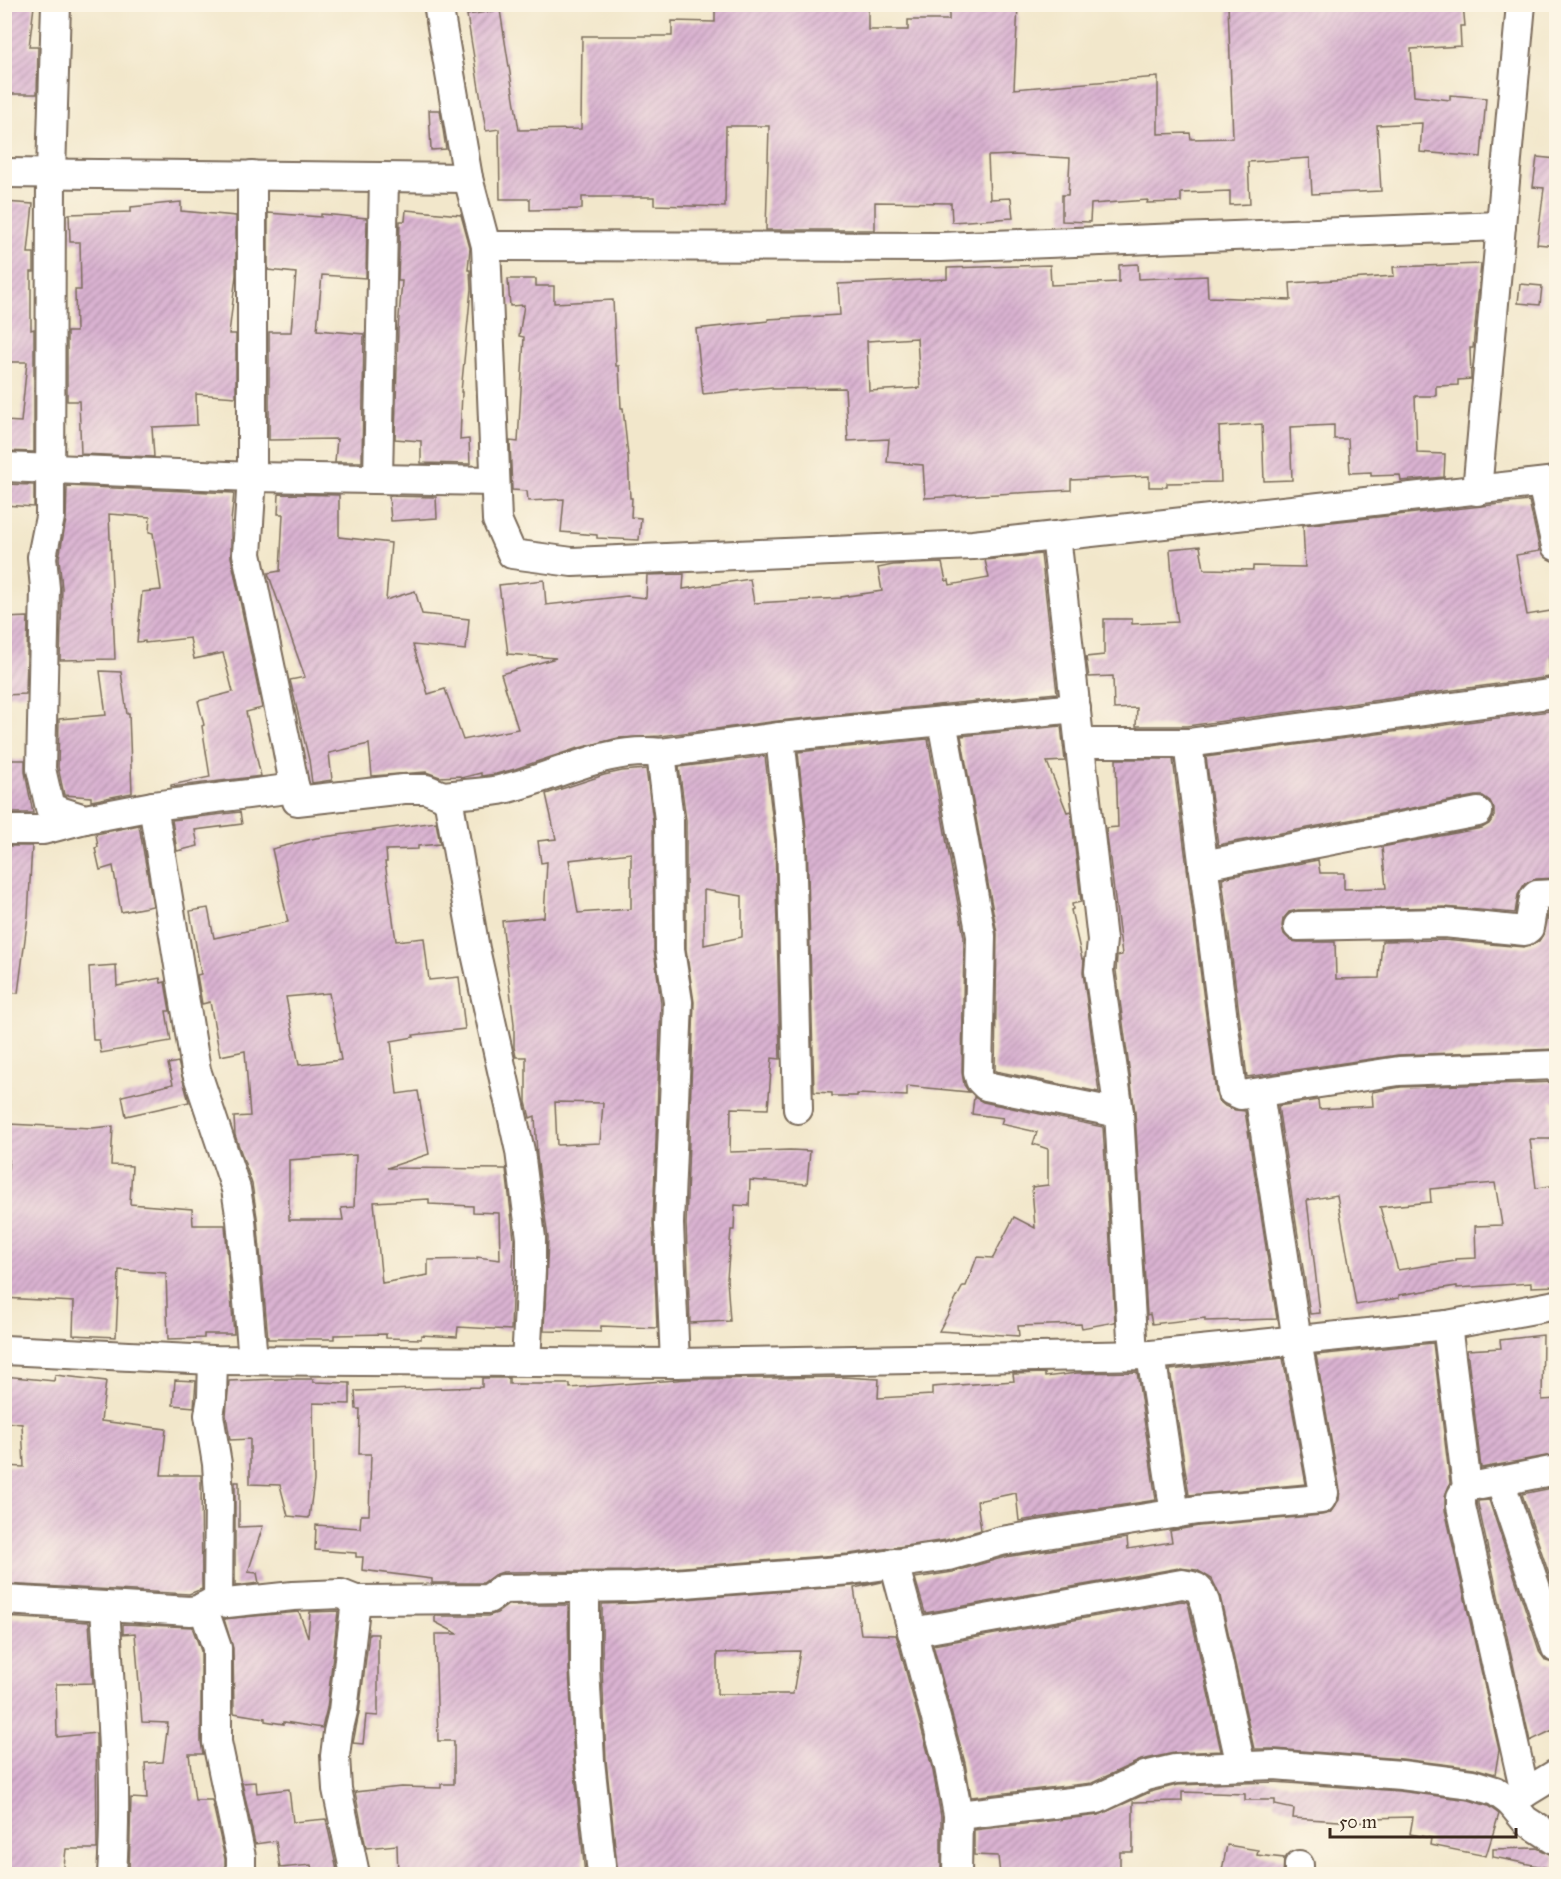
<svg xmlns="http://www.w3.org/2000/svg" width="1561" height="1879" font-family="'IM FELL Great Primer',serif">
  <defs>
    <pattern id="building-hatch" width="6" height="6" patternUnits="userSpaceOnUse" patternTransform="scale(1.5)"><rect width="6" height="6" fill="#dab3d2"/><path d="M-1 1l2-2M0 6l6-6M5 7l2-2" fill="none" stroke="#b292aa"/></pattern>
  </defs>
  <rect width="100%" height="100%" fill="#fcf5e5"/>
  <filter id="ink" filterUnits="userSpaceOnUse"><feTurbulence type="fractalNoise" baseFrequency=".0167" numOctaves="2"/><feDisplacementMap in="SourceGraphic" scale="12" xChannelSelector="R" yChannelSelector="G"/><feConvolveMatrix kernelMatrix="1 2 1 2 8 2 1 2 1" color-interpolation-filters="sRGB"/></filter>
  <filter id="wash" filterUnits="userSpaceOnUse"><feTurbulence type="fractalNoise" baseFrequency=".008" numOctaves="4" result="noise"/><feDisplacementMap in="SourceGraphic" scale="24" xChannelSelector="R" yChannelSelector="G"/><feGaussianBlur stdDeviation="1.35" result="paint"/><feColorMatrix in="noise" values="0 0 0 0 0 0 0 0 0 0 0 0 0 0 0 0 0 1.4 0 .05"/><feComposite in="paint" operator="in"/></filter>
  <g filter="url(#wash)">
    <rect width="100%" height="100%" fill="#f2e7cb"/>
    <g id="blocks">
      <g fill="url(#building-hatch)" fill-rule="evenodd">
        <polygon points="12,4 34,6 29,47 38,47 37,94 4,94 4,47 6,47"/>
        <polygon points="715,4 868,4 868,30 908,30 908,20 949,20 949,4 1018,5 1014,89 1158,77 1158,134 1190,133 1191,139 1233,138 1228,4 1463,4 1465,26 1460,26 1461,46 1411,49 1414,96 1450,100 1450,95 1486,98 1481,157 1420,152 1422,123 1377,125 1381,191 1312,194 1310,158 1248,162 1250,204 1230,205 1230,191 1181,193 1181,202 1147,203 1148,200 1091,204 1090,222 1062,221 1062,195 1068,195 1070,158 1015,155 988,156 990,199 1011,198 1013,218 952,222 951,203 875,202 875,230 766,230 769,126 726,126 725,207 654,205 654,197 582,197 582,209 530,210 530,199 500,199 499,129 486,131 467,15 500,10 519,130 581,129 582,36 672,36 672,21 715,22"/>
        <polygon points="429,110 440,110 446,149 431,150"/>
        <polygon points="1537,157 1557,159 1557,246 1537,244 1544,188 1533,187"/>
        <polygon points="4,202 33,204 28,253 34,253 34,272 31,272 31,330 34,329 34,452 4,451 4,421 21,422 27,362 4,362"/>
        <polygon points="181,202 181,211 236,216 236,275 229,334 236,334 236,397 196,394 197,425 152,427 154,457 81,454 79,401 67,401 67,332 76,332 75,290 81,290 80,242 70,242 69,214 131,212 131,207"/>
        <polygon points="406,210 461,215 470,248 468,270 470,270 471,289 461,392 462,392 460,440 469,439 470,464 421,463 421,441 395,439 398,329 402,281 398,281 400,221 405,221"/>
        <polygon points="268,213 321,217 321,214 367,218 366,278 322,275 317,330 364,334 362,462 335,462 337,439 269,440 269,332 291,332 296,273 268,270"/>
        <path d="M 1138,264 L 1139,279 L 1207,276 L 1208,297 L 1291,300 L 1290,283 L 1394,276 L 1393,267 L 1481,264 L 1473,348 L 1470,348 L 1471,379 L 1458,380 L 1458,385 L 1436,386 L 1436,396 L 1415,396 L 1417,453 L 1445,454 L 1444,477 L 1401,481 L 1400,475 L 1371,476 L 1371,472 L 1350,473 L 1348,439 L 1334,439 L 1334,425 L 1290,427 L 1292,480 L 1264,481 L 1262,424 L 1219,427 L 1221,482 L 1167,483 L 1167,487 L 1149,487 L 1149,476 L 1071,480 L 1071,490 L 925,498 L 923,465 L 887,462 L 889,439 L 848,441 L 845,388 L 772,389 L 772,387 L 703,394 L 696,329 L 768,321 L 768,319 L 840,315 L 838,284 L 947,279 L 947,268 L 1050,265 L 1051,285 L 1119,282 L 1119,265 ZM 917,338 L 920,388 L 869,391 L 867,341 Z"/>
        <polygon points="508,279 536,279 536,286 554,286 554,303 613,300 616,366 619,366 621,408 623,408 628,456 630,498 632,498 631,517 641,518 639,540 597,538 597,535 561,532 564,499 528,501 527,491 512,490 510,441 518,442 524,337 519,336 524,305 510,306"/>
        <polygon points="1520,284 1542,286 1540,305 1518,303"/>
        <polygon points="4,484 34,485 34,507 4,505"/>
        <polygon points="67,486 234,493 231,521 231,557 262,708 246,712 261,776 171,787 171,785 210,777 202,726 204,725 198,701 233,692 223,653 194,659 190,638 145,643 145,641 137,642 142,592 161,590 153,533 149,532 150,517 109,514 115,659 60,660 62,588 59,558 66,520"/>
        <polygon points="279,494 339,495 339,537 391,543 386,600 415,591 422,614 469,619 466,650 413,645 428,694 445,689 463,740 518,729 501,674 556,658 508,654 499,585 544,580 546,605 627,596 646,598 647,575 684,574 683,589 750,579 754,603 841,598 841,597 882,591 878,568 893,565 942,563 946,581 949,580 950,585 989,578 985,560 1041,554 1057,693 778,721 660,736 618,738 575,749 515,769 496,774 481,776 481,773 461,778 460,776 440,777 426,772 372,776 369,744 329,753 332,780 312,783 309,760 290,680 305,677 268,573 280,571 283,514 278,514"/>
        <polygon points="389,496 436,497 437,518 391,521"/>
        <polygon points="1529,501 1540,551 1516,555 1527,615 1557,610 1557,655 1549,657 1550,677 1187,726 1136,726 1137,708 1114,709 1113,676 1089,677 1086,657 1104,655 1104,619 1132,619 1132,624 1178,622 1173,589 1170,549 1200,546 1204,569 1253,570 1253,566 1305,567 1303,525"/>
        <polygon points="28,617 26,694 4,695 4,618"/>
        <polygon points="100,671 121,672 127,714 129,714 132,793 91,801 91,797 64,795 58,767 59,719 106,715"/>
        <polygon points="1557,710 1557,878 1536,879 1525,883 1518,895 1515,913 1444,907 1298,910 1289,912 1283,919 1282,926 1284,934 1291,941 1298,942 1335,942 1336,979 1379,978 1382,941 1443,940 1524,947 1539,941 1545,931 1549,911 1557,910 1557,1049 1398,1055 1247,1077 1222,878 1318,860 1320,873 1344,873 1344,889 1386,888 1382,847 1482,828 1489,824 1494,817 1494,809 1490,801 1483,796 1475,796 1218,845 1206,757"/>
        <polygon points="1061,726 1065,761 1047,762 1067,812 1071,811 1081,902 1072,904 1073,909 1071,910 1082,959 1084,958 1083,973 1099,1092 995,1071 997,933 961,736"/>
        <polygon points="928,739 964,937 962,1073 964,1085 969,1092 907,1086 907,1096 857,1094 857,1096 832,1096 832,1093 814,1092 807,838 798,752"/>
        <path d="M 765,756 L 775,840 L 780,1059 L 772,1058 L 768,1109 L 731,1108 L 730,1152 L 790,1150 L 810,1151 L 807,1184 L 750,1180 L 749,1206 L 735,1205 L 734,1230 L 731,1230 L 727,1279 L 730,1321 L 690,1323 L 686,1224 L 694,1002 L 686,949 L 686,820 L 679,767 ZM 704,890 L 742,896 L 742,937 L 704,945 Z"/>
        <polygon points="1116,759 1173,759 1216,1093 1218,1100 1225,1106 1235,1110 1245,1111 1277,1319 1205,1321 1205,1318 1152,1324 1150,1314 1147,1315 1135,1112 1116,971 1117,956 1122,955 1106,828 1118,827"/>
        <polygon points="4,760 25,760 25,772 33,813 4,813"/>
        <path d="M 646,769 L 653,821 L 654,950 L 661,1003 L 653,1223 L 657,1328 L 601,1326 L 601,1332 L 544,1331 L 548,1238 L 537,1156 L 535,1116 L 530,1118 L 526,1102 L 526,1057 L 516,1057 L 514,1047 L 514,1024 L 502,921 L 544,917 L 547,862 L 541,863 L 538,841 L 556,839 L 546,794 L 604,775 L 622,771 ZM 631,853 L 631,909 L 578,913 L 569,860 ZM 555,1102 L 603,1103 L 600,1143 L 557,1145 Z"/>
        <polygon points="240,812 242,824 195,830 198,846 177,851 172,820"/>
        <path d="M 436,822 L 440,844 L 418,846 L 418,849 L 386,850 L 387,862 L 385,862 L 396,941 L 424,938 L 429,980 L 459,977 L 465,1029 L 413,1035 L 414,1037 L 391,1041 L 397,1094 L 418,1091 L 429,1154 L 387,1168 L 506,1169 L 514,1239 L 511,1330 L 458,1327 L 457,1337 L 421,1335 L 421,1339 L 386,1338 L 386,1334 L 334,1335 L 334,1339 L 268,1339 L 257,1217 L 252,1184 L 235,1135 L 234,1117 L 250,1116 L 245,1051 L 220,1056 L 210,1002 L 202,1004 L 197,975 L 201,974 L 190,911 L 208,908 L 214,938 L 288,922 L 272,849 L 316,838 ZM 329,993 L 341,1060 L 299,1065 L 286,997 ZM 356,1155 L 354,1207 L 341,1208 L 343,1220 L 289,1220 L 289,1160 ZM 429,1199 L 429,1204 L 473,1206 L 473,1212 L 499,1213 L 500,1260 L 477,1257 L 477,1259 L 428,1260 L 428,1275 L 382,1283 L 374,1202 Z"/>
        <polygon points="139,825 153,906 121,912 113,866 100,870 95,848 98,847 96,834"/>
        <polygon points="4,846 32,846 28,916 18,993 4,992 4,930 7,903 4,903"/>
        <polygon points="116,965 117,986 160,978 161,983 165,982 170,1011 166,1011 171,1041 101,1053 99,1040 93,1040 89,967"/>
        <polygon points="178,1062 189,1102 126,1116 122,1096 173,1084 168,1064"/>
        <path d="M 1557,1082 L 1557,1101 L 1551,1101 L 1552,1139 L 1530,1139 L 1536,1188 L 1557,1185 L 1557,1286 L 1531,1287 L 1531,1283 L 1457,1288 L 1457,1286 L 1399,1295 L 1399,1298 L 1356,1305 L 1337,1195 L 1307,1200 L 1320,1313 L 1310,1314 L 1278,1106 L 1318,1100 L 1319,1109 L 1373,1106 L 1372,1092 L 1401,1087 ZM 1495,1183 L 1502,1225 L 1475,1226 L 1476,1258 L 1455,1259 L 1455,1261 L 1398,1270 L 1380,1207 L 1431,1202 L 1430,1189 Z"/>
        <polygon points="974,1097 983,1102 1103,1127 1115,1322 1082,1328 1081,1324 1018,1326 1019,1336 939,1331 963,1286 966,1286 977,1257 993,1258 1014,1217 1035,1228 1032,1187 1048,1185 1048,1149 1033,1144 1037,1132 1001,1124 1003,1118 972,1114"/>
        <polygon points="8,1124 92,1128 113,1126 111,1165 132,1166 130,1204 192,1209 193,1225 225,1225 234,1334 204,1334 204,1338 168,1339 166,1273 119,1270 116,1337 73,1335 74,1302 4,1298 4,1194 9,1160 6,1160"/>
        <polygon points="1543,1335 1542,1400 1557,1399 1557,1454 1481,1468 1467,1350 1501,1348 1500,1340"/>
        <polygon points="1433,1343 1450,1483 1445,1496 1445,1510 1499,1750 1495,1774 1474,1768 1402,1759 1275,1749 1254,1749 1220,1596 1212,1579 1197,1570 1179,1568 925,1613 915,1578 953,1572 1005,1557 1127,1538 1128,1549 1172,1542 1170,1531 1199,1526 1322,1515 1330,1513 1339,1500 1340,1490 1316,1355"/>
        <polygon points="1283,1358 1306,1484 1189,1495 1170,1370"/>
        <polygon points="1137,1372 1156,1500 1019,1521 1016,1493 977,1501 981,1530 946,1540 849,1554 633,1571 503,1572 494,1575 483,1583 432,1583 432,1579 362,1570 363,1557 356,1557 356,1553 315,1550 316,1525 360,1528 361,1515 369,1515 371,1454 359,1454 360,1409 356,1409 355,1391 482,1387 482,1378 509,1378 509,1384 570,1384 570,1388 689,1379 843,1377 879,1379 878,1398 932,1395 932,1387 1014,1381 1013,1374 1045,1373 1045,1377 1077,1373"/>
        <polygon points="55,1375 106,1381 101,1421 166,1429 161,1475 201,1475 202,1589 189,1594 4,1584 4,1466 24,1467 22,1424 4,1422 4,1376 54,1381"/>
        <polygon points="278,1379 313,1379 313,1382 350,1383 350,1404 313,1403 314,1481 309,1518 288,1516 280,1485 250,1484 250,1439 230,1440 226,1415 229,1381"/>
        <polygon points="175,1380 196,1381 194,1407 173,1405"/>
        <polygon points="235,1482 239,1482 239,1527 263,1526 248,1572 257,1573 259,1583 235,1586"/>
        <polygon points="1557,1487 1557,1598 1522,1494"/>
        <polygon points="1489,1500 1540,1653 1546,1661 1557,1664 1557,1728 1530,1741 1478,1504 1478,1501"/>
        <path d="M 882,1582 L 854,1588 L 861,1634 L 896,1635 L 897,1638 L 933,1771 L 941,1816 L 941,1875 L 618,1875 L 606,1760 L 602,1668 L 602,1604 L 635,1603 L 852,1586 ZM 800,1651 L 793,1694 L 717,1694 L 717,1653 Z"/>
        <polygon points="1182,1601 1187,1602 1189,1607 1221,1751 1174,1753 1141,1760 1092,1783 971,1797 965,1763 933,1645"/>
        <polygon points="508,1605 568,1605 569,1669 574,1762 585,1875 398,1875 397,1845 366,1848 355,1792 401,1787 441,1788 441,1784 454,1784 454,1741 438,1741 435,1634 458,1634 435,1622 435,1616 488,1616 497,1613"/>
        <polygon points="338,1611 327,1708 322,1728 284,1722 284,1724 265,1721 265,1718 234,1713 233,1648 224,1619 299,1612 308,1637 310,1612"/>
        <polygon points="4,1617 89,1622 93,1683 56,1684 57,1737 96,1733 97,1849 66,1849 63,1875 37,1875 37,1870 8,1871 7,1861 4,1861"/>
        <polygon points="123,1624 192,1627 201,1651 201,1742 203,1754 189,1754 195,1800 212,1800 225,1859 225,1875 129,1874 131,1798 147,1799 145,1763 163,1762 168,1723 142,1722 135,1633 123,1634"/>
        <polygon points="369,1634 378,1634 378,1716 366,1715 363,1744 353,1743 359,1713"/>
        <polygon points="256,1782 257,1793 289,1789 293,1822 326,1819 338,1875 313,1875 311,1865 280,1868 276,1841 255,1844 242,1783"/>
        <polygon points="1274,1782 1399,1791 1469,1800 1488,1806 1499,1814 1486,1856 1430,1845 1431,1838 1410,1834 1413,1817 1370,1818 1370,1823 1293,1818 1294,1809 1275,1805 1275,1800 1245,1800 1245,1794 1182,1792 1182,1801 1133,1802 1133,1852 1120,1852 1120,1872 1000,1875 998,1856 974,1855 974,1830 1099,1815 1150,1792 1177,1785"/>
        <polygon points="1227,1845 1258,1850 1257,1855 1284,1858 1283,1875 1221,1875"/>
        <polygon points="1537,1848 1554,1856 1554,1869 1493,1857 1493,1849"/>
      </g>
    </g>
  </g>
  <g filter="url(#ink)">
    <use href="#blocks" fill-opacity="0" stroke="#7b6c5b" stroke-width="1.5"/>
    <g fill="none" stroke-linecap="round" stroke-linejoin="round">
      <defs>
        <g id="minor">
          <polyline points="56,4 51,173 50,517 42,557 45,588 41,769 50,808 85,819 153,806 295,788"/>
          <polyline points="438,4 468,178 486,246 497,520 512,554 572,562 973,545 1556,481"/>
          <polyline points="4,173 468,178"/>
          <polyline points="252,175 252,477 247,554 287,747 297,801 404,789 426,789 443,796 449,803 475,949 520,1151 531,1238 531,1271 526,1362"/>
          <polyline points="486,246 941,247 1501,226"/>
          <polyline points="4,467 252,477 495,481"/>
          <polyline points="378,479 384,178"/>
          <polyline points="1542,483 1556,546"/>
          <polyline points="1477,491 1521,4"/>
          <polyline points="1056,536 1102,940 1099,971 1119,1113 1133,1355"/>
          <polyline points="942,721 981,936 978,1073 980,1080 986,1086 1119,1113"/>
          <polyline points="780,737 791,839 798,1109"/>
          <polyline points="1080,743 1188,743 1556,693"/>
          <polyline points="1188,743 1232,1091 1241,1095 1399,1071 1556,1065"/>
          <polyline points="661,753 669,820 670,950 678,1002 669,1224 675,1363"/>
          <path d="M 443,796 C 461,794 481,793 499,790 C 553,779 605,746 661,753 L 780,737 L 1076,708"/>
          <polyline points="153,806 196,1070 236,1189 241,1220 253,1360"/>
          <polyline points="4,830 43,830 85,819"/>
          <polyline points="1203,865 1478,812"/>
          <polyline points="1298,926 1444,923 1525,931 1529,928 1534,898 1537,895 1556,894"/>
          <polyline points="1447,1325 1467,1487 1461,1497 1461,1506 1525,1793"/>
          <polyline points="4,1350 213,1360 675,1363 1151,1355 1447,1325 1556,1305"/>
          <polyline points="1151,1355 1175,1514"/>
          <polyline points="213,1360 212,1397 209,1415 217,1464 219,1496 218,1599"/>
          <polyline points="1500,1481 1556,1648"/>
          <polyline points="1481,1485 1556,1470"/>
          <polyline points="894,1563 949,1767 958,1815 957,1874"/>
          <polyline points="585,1589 585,1668 590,1761 602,1874"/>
          <polyline points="218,1599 227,1603 293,1596 341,1594 356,1600 488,1599 503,1589 634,1587 851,1570 949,1556 1001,1541 1197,1510 1321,1499 1324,1493 1297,1341 1259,1093"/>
          <polyline points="4,1600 190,1611 198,1610 218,1599"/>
          <path d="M 105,1606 C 110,1695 118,1785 112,1874"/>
          <polyline points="203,1607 217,1648 217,1742 241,1857 241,1874"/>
          <path d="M 912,1632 L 1182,1584 C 1199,1587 1199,1587 1205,1602 L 1241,1766"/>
          <polyline points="1510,1802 1556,1774"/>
          <polyline points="958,1815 1097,1799 1145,1776 1175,1769 1274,1765 1401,1775 1472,1784 1495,1791 1510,1802 1525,1820 1556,1840"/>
          <polyline points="355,1874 337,1789 335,1756 338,1732 343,1711 356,1600"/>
          <polyline points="1299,1874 1299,1865"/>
        </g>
      </defs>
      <use href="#minor" stroke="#7b6c5b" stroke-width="32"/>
      <use href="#minor" stroke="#fff" stroke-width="28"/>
    </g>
  </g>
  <rect width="1561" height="1879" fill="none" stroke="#fcf5e5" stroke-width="24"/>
  <path d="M1330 1828v9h186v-9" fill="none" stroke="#3b2a1e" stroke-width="3"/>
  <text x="1339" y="1828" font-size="18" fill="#3b2a1e" stroke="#fcf5e5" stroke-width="4.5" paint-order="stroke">50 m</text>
</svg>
